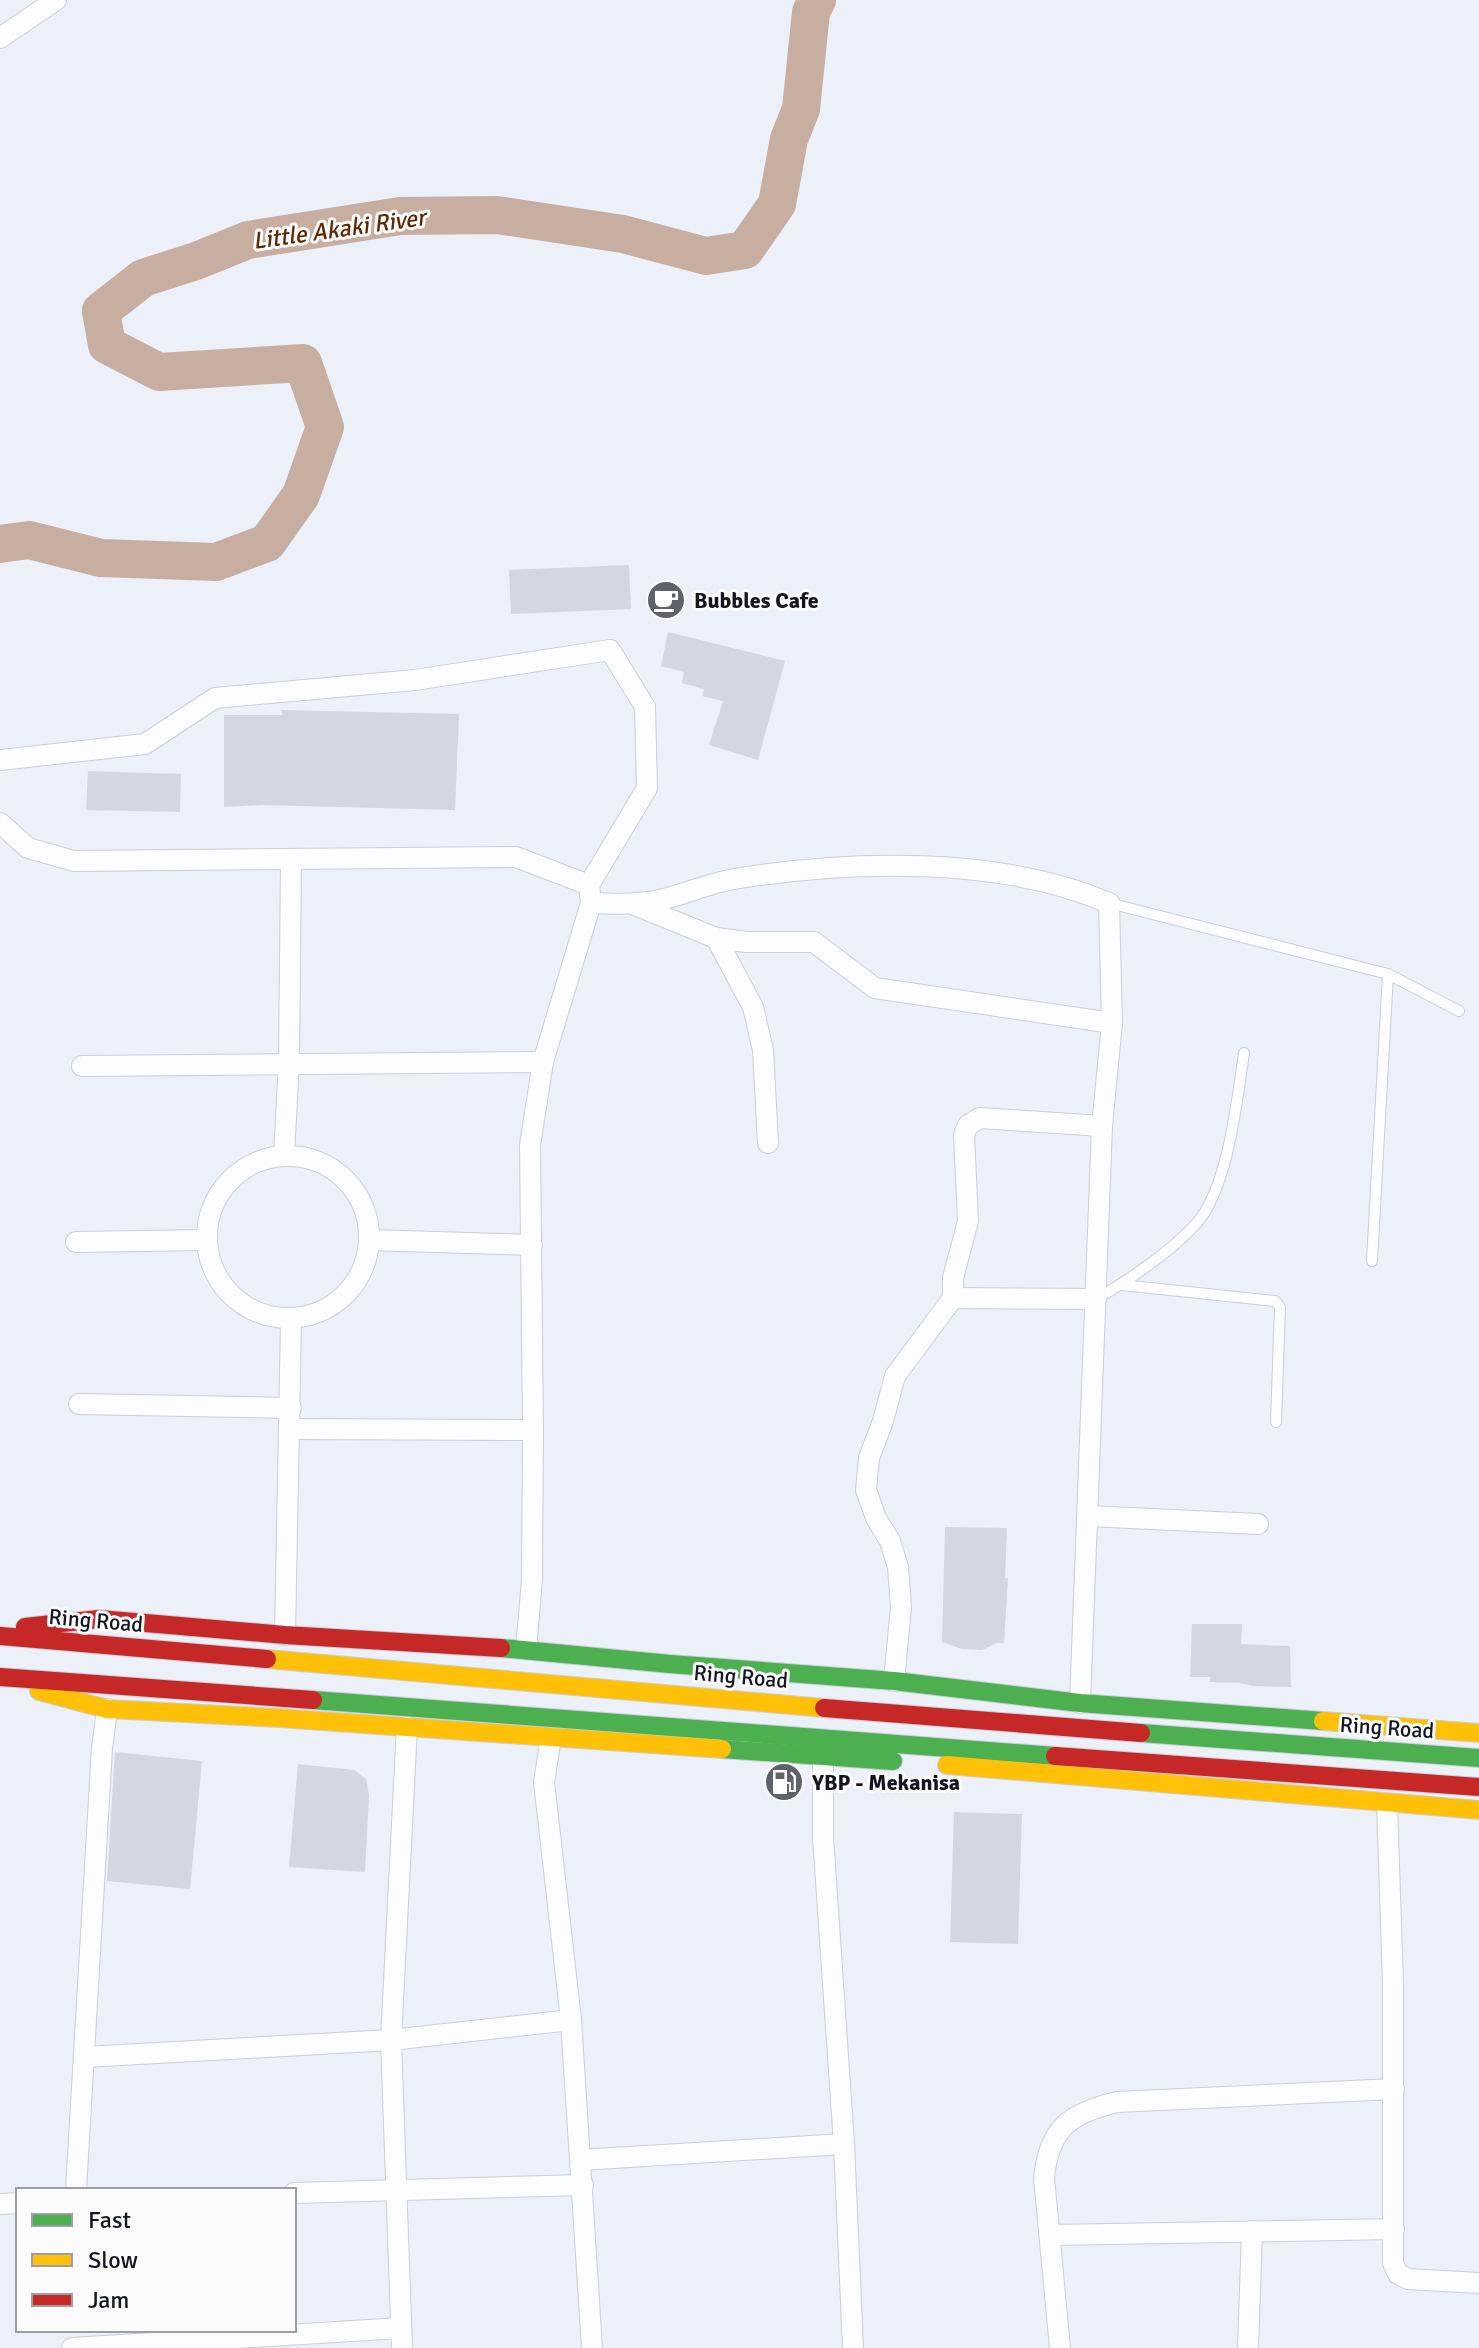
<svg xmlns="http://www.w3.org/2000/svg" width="1479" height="2348" font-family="Signika,sans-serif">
  <rect width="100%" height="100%" fill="#ecf0f9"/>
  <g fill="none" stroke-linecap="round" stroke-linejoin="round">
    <polyline stroke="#c8aea1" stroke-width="38" points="0,544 29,540 101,558 216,562 267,543 301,495 325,427 303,363 159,372 107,345 101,311 143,278 196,261 248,240 400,216 497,215 623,234 706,256 745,250 777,204 789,139 801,109 811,12 817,0"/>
  </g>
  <g fill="#d3d7e2">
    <polygon points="629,565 631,609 511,614 509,570"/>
    <polygon points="668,632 785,661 758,760 709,745 723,701 702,696 704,689 682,683 684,672 661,666"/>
    <polygon points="282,710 459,714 455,810 262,805 224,807 224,715 282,715"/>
    <polygon points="88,771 181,774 180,812 86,810"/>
    <polygon points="945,1527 1007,1528 1005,1578 1008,1578 1004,1643 997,1643 982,1650 962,1649 942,1642"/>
    <polygon points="1192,1624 1242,1624 1241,1644 1290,1646 1291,1687 1252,1686 1240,1683 1210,1682 1210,1677 1190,1677"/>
    <polygon points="115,1752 202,1761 190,1889 107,1881"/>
    <polygon points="298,1764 354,1770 366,1779 369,1795 365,1872 289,1867"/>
    <polygon points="954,1812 1022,1814 1018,1944 950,1942"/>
  </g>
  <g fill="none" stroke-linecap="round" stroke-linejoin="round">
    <defs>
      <g id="lane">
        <polyline points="1109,903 1388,974 1459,1011"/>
        <polyline points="1372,1261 1388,974"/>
        <polyline points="1122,1285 1275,1301 1280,1307 1276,1422"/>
        <path d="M 1096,1299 C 1128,1281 1170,1252 1195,1225 C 1228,1190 1237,1100 1244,1053"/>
      </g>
      <g id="street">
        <polyline points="0,38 56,0"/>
        <polyline points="0,760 145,744 215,698 415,680 610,650 645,707 647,788 589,885"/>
        <polyline points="0,823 28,848 74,861 516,857 589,885 591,903 543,1062 530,1145 533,1430 532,1580 526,1649"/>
        <path d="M 591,903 C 616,904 639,905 664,899 C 688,893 710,883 734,879 C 850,860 1000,856 1109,903 L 1112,1023 L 1102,1126 L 1080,1703"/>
        <polyline points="635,905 716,938 746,942 814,942 875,988 1112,1023"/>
        <polyline points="716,938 753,1007 763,1050 768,1143"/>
        <polyline points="82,1066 543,1062"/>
        <polyline points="284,1155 289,1062 291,860"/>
        <circle cx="288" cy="1237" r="81"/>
        <polyline points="369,1240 532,1245"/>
        <polyline points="76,1242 205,1240"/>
        <polyline points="953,1298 1096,1299"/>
        <polyline points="79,1404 291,1408"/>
        <polyline points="291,1429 533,1430"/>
        <polyline points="1088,1516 1258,1524"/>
        <polyline points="285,1635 291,1320"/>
        <polyline points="894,1681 901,1607 898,1567 890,1541 876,1518 866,1490 869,1458 883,1421 895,1376 953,1298 953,1278 968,1221 964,1135 968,1125 980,1118 1102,1126"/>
        <polyline points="551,1738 544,1782 571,2020 592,2348"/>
        <polyline points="823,1757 823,1837 844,2144 853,2348"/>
        <polyline points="1387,1804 1393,1984 1393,2263 1398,2274 1408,2279 1479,2283"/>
        <polyline points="85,2057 391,2040 571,2020"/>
        <polyline points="580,2160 844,2144"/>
        <polyline points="76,2190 102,1748 107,1709"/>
        <polyline points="294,2193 583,2185"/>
        <polyline points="0,2204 18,2203"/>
        <polyline points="1051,2235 1394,2229"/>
        <polyline points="72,2348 401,2328"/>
        <polyline points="402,2348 391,2040 407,1727"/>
        <path d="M 1060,2348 L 1044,2178 C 1049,2128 1070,2113 1117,2102 L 1394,2089"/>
        <polyline points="1248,2348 1252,2231"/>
      </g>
      <g id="fast">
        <polyline points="501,1648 670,1664 894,1681 1080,1703 1323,1721"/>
        <polyline points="313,1700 1055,1756"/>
        <polyline points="1141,1733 1479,1758"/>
        <polyline points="722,1749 893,1761"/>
      </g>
      <g id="slow">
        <polyline points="267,1659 824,1708"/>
        <polyline points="39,1691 107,1709 278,1718 722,1749"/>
        <polyline points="1323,1721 1479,1733"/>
        <polyline points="947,1765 1479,1810"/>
      </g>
      <g id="jam">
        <polyline points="25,1627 99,1619 285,1635 501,1648"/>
        <polyline points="0,1636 267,1659"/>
        <polyline points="0,1677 313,1700"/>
        <polyline points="824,1708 1141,1733"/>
        <polyline points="1055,1756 1479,1787"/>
      </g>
    </defs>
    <use href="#lane" stroke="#caced7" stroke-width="12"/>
    <use href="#street" stroke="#caced7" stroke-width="22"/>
    <use href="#fast" stroke="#caced7" stroke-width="20"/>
    <use href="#slow" stroke="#caced7" stroke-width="20"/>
    <use href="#jam" stroke="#caced7" stroke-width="20"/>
    <use href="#lane" stroke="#fcfdfe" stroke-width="10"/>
    <use href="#street" stroke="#fcfdfe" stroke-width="20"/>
    <use href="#fast" stroke="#4caf50" stroke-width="18"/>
    <use href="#slow" stroke="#ffc107" stroke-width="18"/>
    <use href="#jam" stroke="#c62828" stroke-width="18"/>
  </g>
  <defs>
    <symbol id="cafe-disc" viewBox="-11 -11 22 22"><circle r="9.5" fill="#5e626b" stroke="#fbfbfb"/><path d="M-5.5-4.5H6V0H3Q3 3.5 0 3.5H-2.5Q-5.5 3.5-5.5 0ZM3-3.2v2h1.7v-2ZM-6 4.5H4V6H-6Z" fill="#fff"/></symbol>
    <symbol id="fuel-disc" viewBox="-11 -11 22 22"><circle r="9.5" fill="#5e626b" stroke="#fbfbfb"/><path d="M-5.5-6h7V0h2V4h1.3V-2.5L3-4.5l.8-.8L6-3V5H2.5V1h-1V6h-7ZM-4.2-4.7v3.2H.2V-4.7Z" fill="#fff"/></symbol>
  </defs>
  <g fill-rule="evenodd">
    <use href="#cafe-disc" x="644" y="578" width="44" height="44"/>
    <use href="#fuel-disc" x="762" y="1760" width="44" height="44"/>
  </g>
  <g text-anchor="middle" stroke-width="6" stroke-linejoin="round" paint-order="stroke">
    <g font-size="22" font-weight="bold" fill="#12161f" stroke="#fbfbfb" text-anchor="start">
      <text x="694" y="608">Bubbles Cafe</text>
      <text x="812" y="1790">YBP - Mekanisa</text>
    </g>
    <g font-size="22" fill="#12161f" stroke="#fbfbfb">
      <text transform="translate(96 1620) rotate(5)" y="8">Ring Road</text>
      <text transform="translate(741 1676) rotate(5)" y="8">Ring Road</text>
      <text transform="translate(1387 1727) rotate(4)" y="8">Ring Road</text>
    </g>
    <g font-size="24" font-style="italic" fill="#5c2903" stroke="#fbfbfb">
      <text transform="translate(339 229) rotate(-8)" y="8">Little Akaki River</text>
    </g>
  </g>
  <rect x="16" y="2188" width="280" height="144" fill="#fbfbfb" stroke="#9e9fa3" stroke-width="2"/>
  <rect x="32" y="2214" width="40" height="12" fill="#4caf50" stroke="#9e9fa3" stroke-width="2"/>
  <text x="88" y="2228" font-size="24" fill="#12161f">Fast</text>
  <rect x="32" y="2254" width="40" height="12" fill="#ffc107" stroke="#9e9fa3" stroke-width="2"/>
  <text x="88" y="2268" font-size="24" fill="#12161f">Slow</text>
  <rect x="32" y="2294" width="40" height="12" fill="#c62828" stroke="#9e9fa3" stroke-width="2"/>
  <text x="88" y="2308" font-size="24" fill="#12161f">Jam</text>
</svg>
